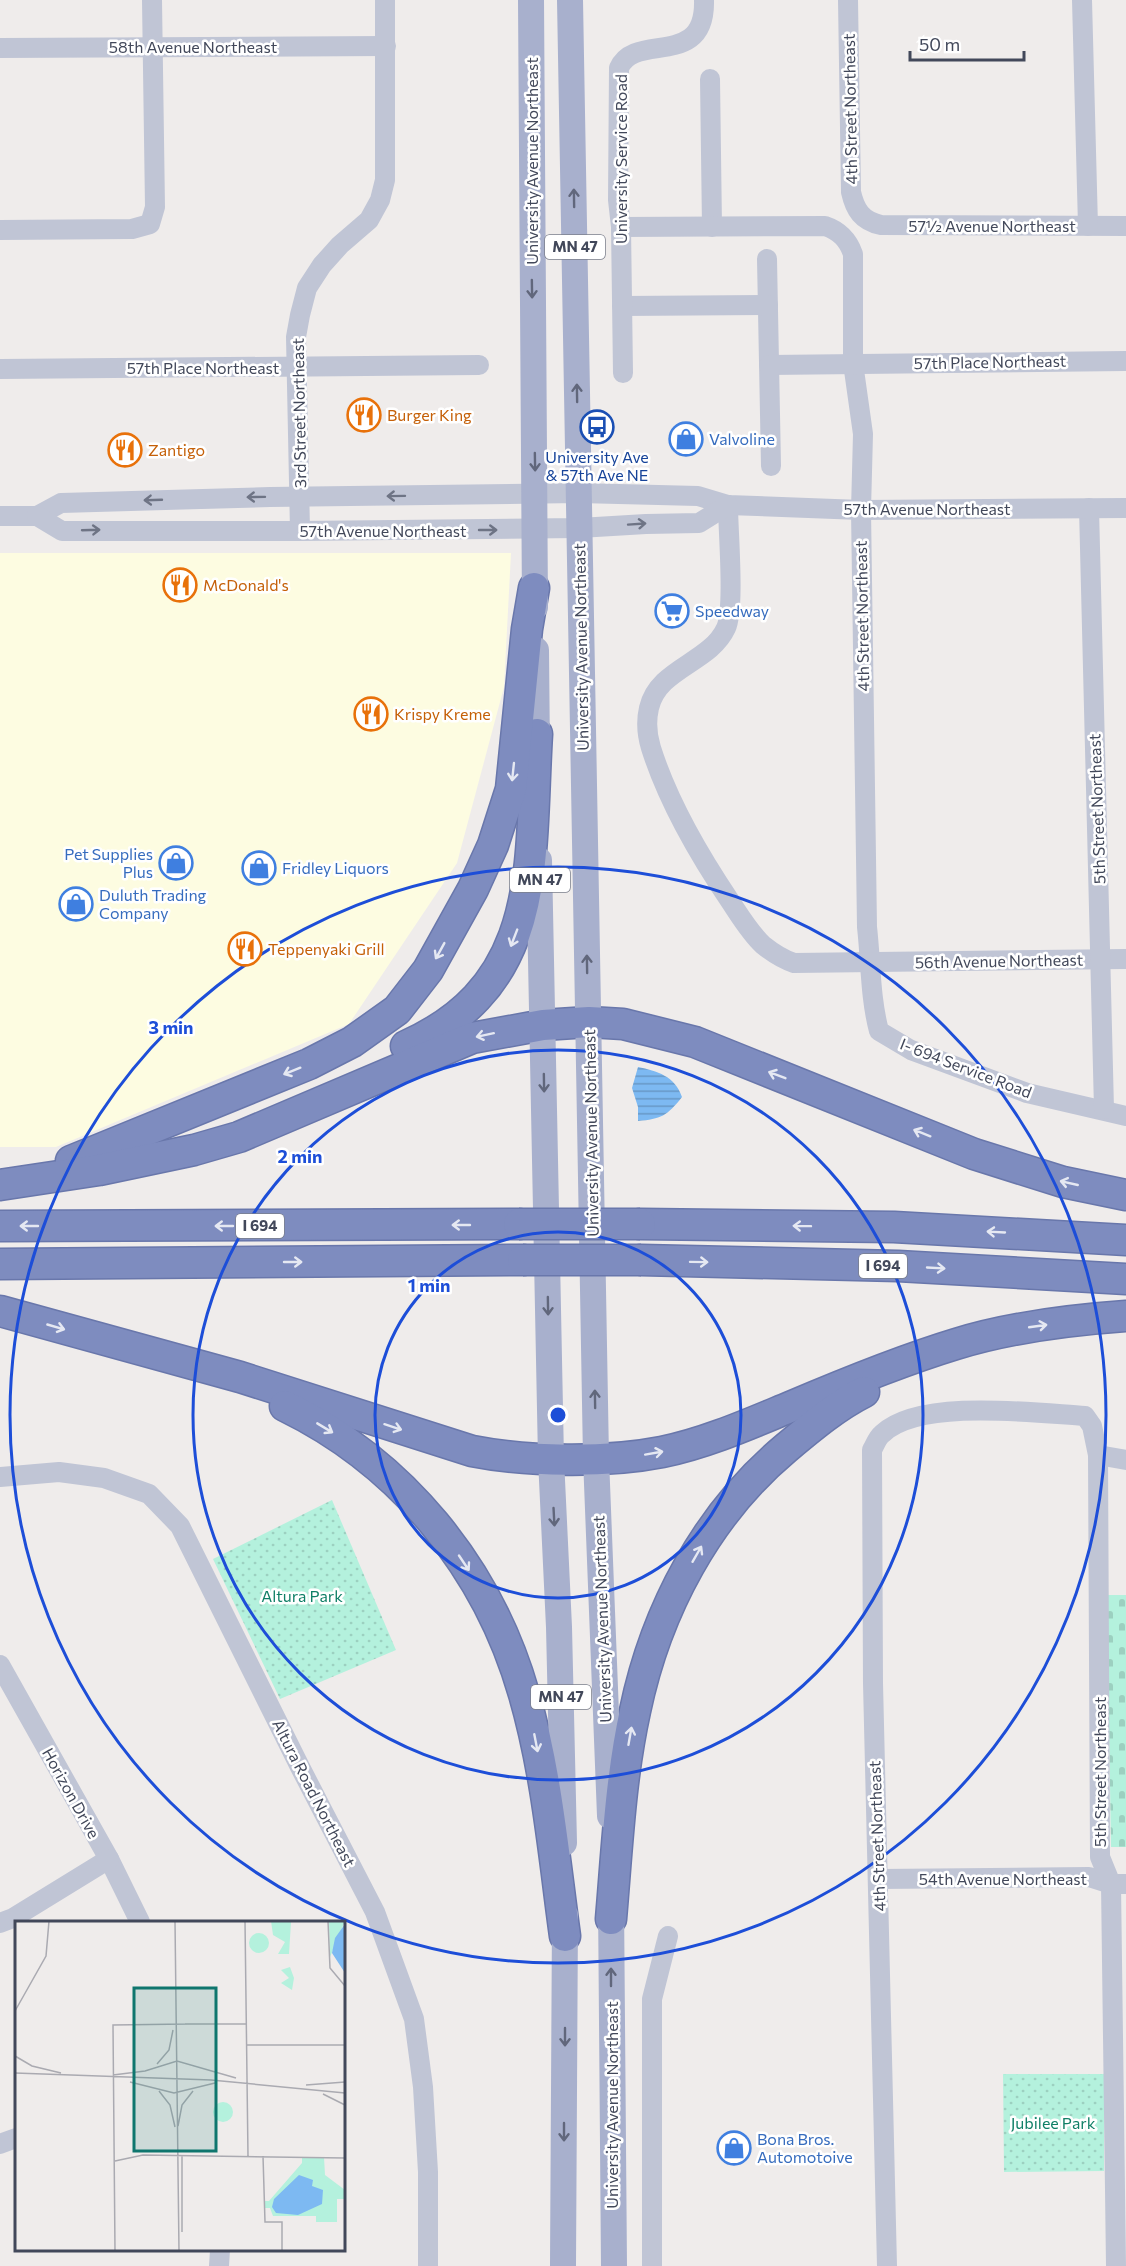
<svg xmlns="http://www.w3.org/2000/svg" width="1126" height="2266" font-family="Commissioner,sans-serif">
  <defs>
    <pattern id="grass-dots" width="8" height="8" patternUnits="userSpaceOnUse" patternTransform="scale(1.5)"><rect width="8" height="8" fill="#b4f1dd"/><path d="M2 2h.1M6 6h.1" fill="none" stroke="#9cd0c0" stroke-width="1.8" stroke-linecap="round"/></pattern>
    <pattern id="cemetery-stones" width="16" height="16" patternUnits="userSpaceOnUse" patternTransform="scale(1.5)"><rect width="16" height="16" fill="#b4f1dd"/><path d="M2 7V4a2 2 0 0 1 4 0v3zM10 15v-3a2 2 0 0 1 4 0v3z" fill="#9cd0c0"/></pattern>
    <pattern id="water-rules" width="6" height="5" patternUnits="userSpaceOnUse" patternTransform="scale(1.5)"><rect width="6" height="5" fill="#7db9f2"/><path d="M0 2.5h6" fill="none" stroke="#6898c7"/></pattern>
  </defs>
  <rect width="100%" height="100%" fill="#efeceb"/>
  <polygon fill="#fdfce1" points="0,553 511,553 504,687 457,863 349,1024 56,1147 0,1147"/>
  <g fill="url(#grass-dots)">
    <polygon points="332,1500 396,1650 280,1699 213,1559"/>
    <polygon points="1003,2074 1104,2074 1104,2171 1004,2172"/>
  </g>
  <polygon fill="url(#cemetery-stones)" points="1107,1595 1126,1595 1126,1847 1111,1847"/>
  <path fill="url(#water-rules)" d="M 638,1067 C 657,1071 675,1076 682,1097 C 667,1116 661,1119 638,1121 L 638,1107 L 632,1088 Z"/>
  <g fill="none" stroke-linecap="round" stroke-linejoin="round">
    <defs>
      <g id="highway">
        <path d="M 406,1046 C 545,984 529,863 537,734"/>
        <polyline points="71,1161 309,1064 352,1042 397,1010 428,970 473,889 493,845 511,789 527,629 534,588"/>
        <polyline points="0,1185 99,1170 194,1150 239,1137 472,1038 543,1025 589,1022 623,1024 695,1042 974,1154 1063,1182 1126,1195"/>
        <polyline points="640,1224 894,1227 1126,1240"/>
        <polyline points="0,1226 519,1224"/>
        <polyline points="641,1260 898,1266 1126,1279"/>
        <polyline points="0,1264 523,1260"/>
        <path d="M 0,1311 L 240,1377 L 472,1451 C 528,1462 606,1463 662,1452 C 706,1443 749,1424 790,1407 C 844,1384 900,1361 956,1344 C 1011,1327 1069,1320 1126,1316"/>
        <path d="M 285,1406 C 402,1463 488,1568 524,1694 C 547,1773 554,1856 565,1936"/>
        <path d="M 611,1919 C 617,1850 620,1779 635,1711 C 656,1610 707,1514 786,1448 C 810,1428 836,1406 864,1392"/>
      </g>
    </defs>
    <use href="#highway" stroke="#6977ab" stroke-width="33"/>
    <g stroke="#c0c5d5" stroke-width="20">
      <path d="M 848,0 L 851,192 C 855,210 862,221 881,225 L 1126,226"/>
      <polyline points="1082,0 1088,226"/>
      <polyline points="0,48 386,46"/>
      <polyline points="710,79 712,227"/>
      <path d="M 621,227 L 825,226 C 840,231 848,240 853,254 L 853,363 L 863,434 L 861,510 L 867,927 C 871,962 870,997 879,1031 L 911,1050 L 1027,1093 L 1126,1116"/>
      <polyline points="0,230 132,229 150,224 155,207 152,0"/>
      <polyline points="767,259 771,466"/>
      <polyline points="622,306 768,305"/>
      <polyline points="769,365 1126,361"/>
      <polyline points="0,369 479,365"/>
      <path d="M 623,373 L 621,227 L 618,200 L 619,68 C 635,31 706,70 704,0"/>
      <path d="M 728,505 C 728,531 735,608 726,628 C 710,663 658,668 649,708 C 646,721 647,735 651,748 C 668,802 699,855 730,901 C 740,916 750,933 763,945 C 773,953 782,959 794,963 L 1126,959"/>
      <polyline points="1089,508 1104,1109"/>
      <polyline points="0,516 37,516 61,503 270,497 579,493 698,496 728,505 861,510 1126,508"/>
      <polyline points="37,516 62,531 300,531 579,528 646,524 699,523 728,505"/>
      <polyline points="300,531 296,337 300,315 307,288 322,265 340,245 369,220 380,200 385,180 385,0"/>
      <polyline points="1098,1455 1126,1460"/>
      <polyline points="0,1477 59,1472 104,1478 149,1494 180,1526 300,1767 375,1912 414,2019 423,2087 428,2172 428,2266"/>
      <polyline points="0,1665 109,1859 140,1922"/>
      <polyline points="879,1879 1089,1877 1111,1884 1126,1884"/>
      <polyline points="0,1923 13,1918 109,1859"/>
      <polyline points="0,2144 16,2138"/>
      <polyline points="219,2266 220,2250"/>
      <polyline points="652,2266 652,1999 668,1936"/>
      <path d="M 887,2266 L 873,1683 L 872,1450 C 875,1445 877,1438 882,1434 C 919,1398 1035,1413 1085,1416 L 1092,1426 L 1098,1455 L 1100,1857 L 1111,1884 L 1116,2266"/>
    </g>
    <g stroke="#a8b0cd" stroke-width="26">
      <polyline points="531,0 535,607"/>
      <polyline points="570,0 596,1458 610,1816"/>
      <polyline points="536,650 537,754"/>
      <polyline points="539,860 551,1459 559,1627 564,1843"/>
      <polyline points="611,1900 614,2266"/>
      <polyline points="563,2266 565,1915"/>
    </g>
    <use href="#highway" stroke="#7e8cbf" stroke-width="30"/>
    <defs>
      <g id="highway-bridge">
        <polyline points="519,1224 640,1224"/>
        <polyline points="523,1260 641,1260"/>
      </g>
    </defs>
    <use href="#highway-bridge" stroke="#6977ab" stroke-width="33" stroke-linecap="butt"/>
    <use href="#highway-bridge" stroke="#7e8cbf" stroke-width="30"/>
  </g>
  <defs><path id="oneway-shaft" d="M-6 0H5M1.5-3L5.5 0L1.5 3" fill="none" stroke-width="1.6" stroke-linecap="round" stroke-linejoin="round" transform="scale(1.5)"/></defs>
  <g stroke="#61677c">
    <use href="#oneway-shaft" transform="translate(574 198) rotate(-91)"/>
    <use href="#oneway-shaft" transform="translate(532 289) rotate(89)"/>
    <use href="#oneway-shaft" transform="translate(577 393) rotate(-91)"/>
    <use href="#oneway-shaft" transform="translate(535 462) rotate(89)"/>
    <use href="#oneway-shaft" transform="translate(587 964) rotate(-91)"/>
    <use href="#oneway-shaft" transform="translate(544 1083) rotate(89)"/>
    <use href="#oneway-shaft" transform="translate(548 1306) rotate(89)"/>
    <use href="#oneway-shaft" transform="translate(595 1399) rotate(-91)"/>
    <use href="#oneway-shaft" transform="translate(554 1517) rotate(87)"/>
    <use href="#oneway-shaft" transform="translate(611 1977) rotate(-90)"/>
    <use href="#oneway-shaft" transform="translate(565 2037) rotate(90)"/>
    <use href="#oneway-shaft" transform="translate(564 2132) rotate(90)"/>
  </g>
  <g stroke="#6e7485">
    <use href="#oneway-shaft" transform="translate(396 496) rotate(179)"/>
    <use href="#oneway-shaft" transform="translate(256 497) rotate(179)"/>
    <use href="#oneway-shaft" transform="translate(153 500) rotate(178)"/>
    <use href="#oneway-shaft" transform="translate(637 524) rotate(-4)"/>
    <use href="#oneway-shaft" transform="translate(91 530) rotate(-2)"/>
    <use href="#oneway-shaft" transform="translate(488 530)"/>
  </g>
  <g stroke="#e5e8f2">
    <use href="#oneway-shaft" transform="translate(513 772) rotate(96)"/>
    <use href="#oneway-shaft" transform="translate(514 938) rotate(111)"/>
    <use href="#oneway-shaft" transform="translate(440 951) rotate(119)"/>
    <use href="#oneway-shaft" transform="translate(485 1035) rotate(168)"/>
    <use href="#oneway-shaft" transform="translate(292 1071) rotate(158)"/>
    <use href="#oneway-shaft" transform="translate(777 1075) rotate(-159)"/>
    <use href="#oneway-shaft" transform="translate(922 1133) rotate(-158)"/>
    <use href="#oneway-shaft" transform="translate(1069 1183) rotate(-167)"/>
    <use href="#oneway-shaft" transform="translate(461 1225) rotate(180)"/>
    <use href="#oneway-shaft" transform="translate(29 1226) rotate(-180)"/>
    <use href="#oneway-shaft" transform="translate(224 1226) rotate(180)"/>
    <use href="#oneway-shaft" transform="translate(802 1226) rotate(-179)"/>
    <use href="#oneway-shaft" transform="translate(996 1232) rotate(-177)"/>
    <use href="#oneway-shaft" transform="translate(293 1262)"/>
    <use href="#oneway-shaft" transform="translate(699 1262) rotate(1)"/>
    <use href="#oneway-shaft" transform="translate(936 1268) rotate(3)"/>
    <use href="#oneway-shaft" transform="translate(1038 1326) rotate(-8)"/>
    <use href="#oneway-shaft" transform="translate(56 1327) rotate(16)"/>
    <use href="#oneway-shaft" transform="translate(393 1427) rotate(18)"/>
    <use href="#oneway-shaft" transform="translate(325 1428) rotate(31)"/>
    <use href="#oneway-shaft" transform="translate(654 1453) rotate(-10)"/>
    <use href="#oneway-shaft" transform="translate(697 1554) rotate(-60)"/>
    <use href="#oneway-shaft" transform="translate(464 1563) rotate(56)"/>
    <use href="#oneway-shaft" transform="translate(630 1736) rotate(-80)"/>
    <use href="#oneway-shaft" transform="translate(536 1743) rotate(79)"/>
  </g>
  <g fill="none" stroke="#1d4ed8" stroke-width="3">
    <circle cx="558" cy="1415" r="183"/>
    <circle cx="558" cy="1415" r="365"/>
    <circle cx="558" cy="1415" r="548"/>
  </g>
  <defs>
    <symbol id="restaurant-ring" viewBox="-11 -11 22 22"><circle r="9.5" fill="#fff" stroke="#e8710a" stroke-width="1.5"/><path d="M-5-6h1v4h1v-4h1v4h1v-4h1v5L-1.5 .5V6h-2V.5L-5-1ZM5-6V6H3V1.5H1.5Q1.5-4 5-6Z" fill="#e8710a"/></symbol>
    <symbol id="bus-ring" viewBox="-11 -11 22 22"><circle r="9.5" fill="#fff" stroke="#1a4fb4" stroke-width="1.5"/><path d="M-5-6H5V4H4V6H2V4H-2V6H-4V4H-5ZM-3.5-4V0h7V-4ZM-3.5 1.2v1.5H-2V1.2ZM2 1.2v1.5H3.5V1.2Z" fill="#1a4fb4"/></symbol>
    <symbol id="shop-ring" viewBox="-11 -11 22 22"><circle r="9.5" fill="#fff" stroke="#3f7fe0" stroke-width="1.5"/><path d="M-5-2.5h2.3a2.7 3.5 0 0 1 5.4 0H5L5.5 6h-11ZM-1.5-2.5h3a1.5 2.3 0 0 0-3 0Z" fill="#3f7fe0"/></symbol>
    <symbol id="supermarket-ring" viewBox="-11 -11 22 22"><circle r="9.5" fill="#fff" stroke="#3f7fe0" stroke-width="1.5"/><path d="M-6-5.5h2.5l.6 2H6L4.5 2H-2.5L-4.4-4H-6ZM-1.5 3.2a1.3 1.3 0 1 0 .1 0ZM3 3.2a1.3 1.3 0 1 0 .1 0Z" fill="#3f7fe0"/></symbol>
  </defs>
  <g fill-rule="evenodd">
    <use href="#restaurant-ring" x="345" y="396" width="38" height="38"/>
    <use href="#bus-ring" x="578" y="408" width="38" height="38"/>
    <use href="#shop-ring" x="667" y="420" width="38" height="38"/>
    <use href="#restaurant-ring" x="106" y="431" width="38" height="38"/>
    <use href="#restaurant-ring" x="161" y="566" width="38" height="38"/>
    <use href="#supermarket-ring" x="653" y="592" width="38" height="38"/>
    <use href="#restaurant-ring" x="352" y="695" width="38" height="38"/>
    <use href="#shop-ring" x="157" y="844" width="38" height="38"/>
    <use href="#shop-ring" x="240" y="849" width="38" height="38"/>
    <use href="#shop-ring" x="57" y="885" width="38" height="38"/>
    <use href="#restaurant-ring" x="226" y="930" width="38" height="38"/>
    <use href="#shop-ring" x="715" y="2129" width="38" height="38"/>
  </g>
  <g text-anchor="middle" stroke-width="5" stroke-linejoin="round" paint-order="stroke">
    <g fill="#fff" stroke="#7b7f8c" stroke-width="1.5">
      <rect x="545" y="235" width="60" height="24" rx="4.5"/>
      <rect x="510" y="868" width="60" height="24" rx="4.5"/>
      <rect x="236" y="1214" width="48" height="24" rx="4.5"/>
      <rect x="859" y="1254" width="48" height="24" rx="4.5"/>
      <rect x="531" y="1685" width="60" height="24" rx="4.5"/>
    </g>
    <g font-size="15" font-weight="bold" fill="#42485a">
      <text x="575" y="252">MN 47</text>
      <text x="540" y="885">MN 47</text>
      <text x="260" y="1231">I 694</text>
      <text x="883" y="1271">I 694</text>
      <text x="561" y="1702">MN 47</text>
    </g>
    <g font-size="16" fill="#42485a" stroke="#fff">
      <text x="193" y="53">58th Avenue Northeast</text>
      <text transform="translate(850 109) rotate(-91)" y="6">4th Street Northeast</text>
      <text transform="translate(621 159) rotate(-90)" y="6">University Service Road</text>
      <text transform="translate(532 161) rotate(-90)" y="6">University Avenue Northeast</text>
      <text x="992" y="232">57½ Avenue Northeast</text>
      <text transform="translate(990 362) rotate(-1)" y="6">57th Place Northeast</text>
      <text x="203" y="374">57th Place Northeast</text>
      <text transform="translate(299 413) rotate(-91)" y="6">3rd Street Northeast</text>
      <text x="927" y="515">57th Avenue Northeast</text>
      <text x="383" y="537">57th Avenue Northeast</text>
      <text transform="translate(862 616) rotate(-91)" y="6">4th Street Northeast</text>
      <text transform="translate(581 647) rotate(-91)" y="6">University Avenue Northeast</text>
      <text transform="translate(1097 809) rotate(-92)" y="6">5th Street Northeast</text>
      <text transform="translate(999 961) rotate(-1)" y="6">56th Avenue Northeast</text>
      <text transform="translate(966 1068) rotate(21)" y="6">I- 694 Service Road</text>
      <text transform="translate(591 1133) rotate(-91)" y="6">University Avenue Northeast</text>
      <text transform="translate(602 1619) rotate(-92)" y="6">University Avenue Northeast</text>
      <text transform="translate(1100 1772) rotate(-90)" y="6">5th Street Northeast</text>
      <text transform="translate(71 1793) rotate(61)" y="6">Horizon Drive</text>
      <text transform="translate(314 1793) rotate(63)" y="6">Altura Road Northeast</text>
      <text transform="translate(877 1836) rotate(-92)" y="6">4th Street Northeast</text>
      <text x="1003" y="1885">54th Avenue Northeast</text>
      <text transform="translate(612 2105) rotate(-90)" y="6">University Avenue Northeast</text>
    </g>
    <g font-size="16" fill="#c56008" stroke="#fff" text-anchor="start">
      <text x="387" y="421">Burger King</text>
      <text x="148" y="456">Zantigo</text>
      <text x="203" y="591">McDonald's</text>
      <text x="394" y="720">Krispy Kreme</text>
      <text x="268" y="955">Teppenyaki Grill</text>
    </g>
    <g font-size="16" fill="#366cbe" stroke="#fff" text-anchor="start">
      <text x="709" y="445">Valvoline</text>
      <text x="695" y="617">Speedway</text>
      <text x="153" y="860" text-anchor="end">Pet Supplies<tspan x="153" dy="18">Plus</tspan></text>
      <text x="282" y="874">Fridley Liquors</text>
      <text x="99" y="901">Duluth Trading<tspan x="99" dy="18">Company</tspan></text>
      <text x="757" y="2145">Bona Bros.<tspan x="757" dy="18">Automotoive</tspan></text>
    </g>
    <g font-size="16" fill="#164399" stroke="#fff">
      <text x="597" y="463">University Ave<tspan x="597" dy="18">&amp; 57th Ave NE</tspan></text>
    </g>
    <g font-size="16" fill="#0f7f66" stroke="#fff">
      <text x="302" y="1602">Altura Park</text>
      <text x="1053" y="2129">Jubilee Park</text>
    </g>
  </g>
  <g transform="translate(15 1921)">
    <rect width="330" height="330" fill="#efeceb"/>
    <path d="M 314,0 L 330,0 L 315,36 ZM 287,236 L 309,236 L 310,254 L 330,269 L 330,278 L 322,278 L 322,301 L 301,301 L 301,295 L 258,295 L 255,287 L 249,287 L 249,280 L 254,280 L 287,242 Z" fill="#b4f1dd"/>
    <path d="M198 191a10 10 0 1 1 20 0a10 10 0 1 1-20 0Z" fill="#b4f1dd"/>
    <path d="M 256,0 L 276,1 L 274,33 L 263,33 L 270,21 L 258,14 ZM234 22a10 10 0 1 1 20 0a10 10 0 1 1-20 0ZM 275,46 L 279,57 L 277,69 L 266,62 L 274,57 L 266,49 Z" fill="#b4f1dd"/>
    <path d="M 330,3 L 330,52 L 317,32 L 320,17 ZM 284,254 L 298,259 L 297,265 L 308,269 L 307,283 L 283,294 L 261,292 L 257,286 L 259,278 Z" fill="#7db9f2"/>
    <path fill="none" stroke="#aaaab1" stroke-width="1.5" d="M 160,0 L 164,330M 230,0 L 233,235M 313,0 L 315,47 L 330,65M 0,90 L 31,35 L 34,0M 170,103 L 231,103M 231,124 L 330,124M 0,135 L 17,145 L 46,152M 142,143 L 154,129 L 158,109M 0,152 L 196,159 L 330,172M 98,154 L 130,150 L 162,140 L 221,157M 115,161 L 159,172 L 200,162M 291,164 L 330,161M 144,170 L 155,184 L 160,206M 308,173 L 330,184M 163,205 L 167,184 L 178,170M 167,235 L 167,311M 248,235 L 250,301 L 267,301 L 267,330M 100,240 L 128,234 L 330,237M 100,330 L 98,104 L 172,103"/>
    <path fill="#0f766e" fill-opacity="0.15" stroke="#0f766e" stroke-width="3" d="M 119,67 L 201,67 L 201,230 L 119,230 Z"/>
    <rect width="330" height="330" fill="none" stroke="#42485a" stroke-width="3"/>
  </g>
  <circle cx="558" cy="1415" r="9" fill="#1d4ed8" stroke="#fff" stroke-width="3"/>
  <g font-size="18" text-anchor="middle" font-weight="bold" fill="#1d4ed8" stroke="#fff" stroke-width="5" stroke-linejoin="round" paint-order="stroke">
    <text x="171" y="1034">3 min</text>
    <text x="300" y="1163">2 min</text>
    <text x="429" y="1292">1 min</text>
  </g>
  <path d="M910 51v9h114v-9" fill="none" stroke="#42485a" stroke-width="3"/>
  <text x="919" y="51" font-size="18" fill="#42485a" stroke="#ffffff" stroke-width="4.5" paint-order="stroke">50 m</text>
</svg>
